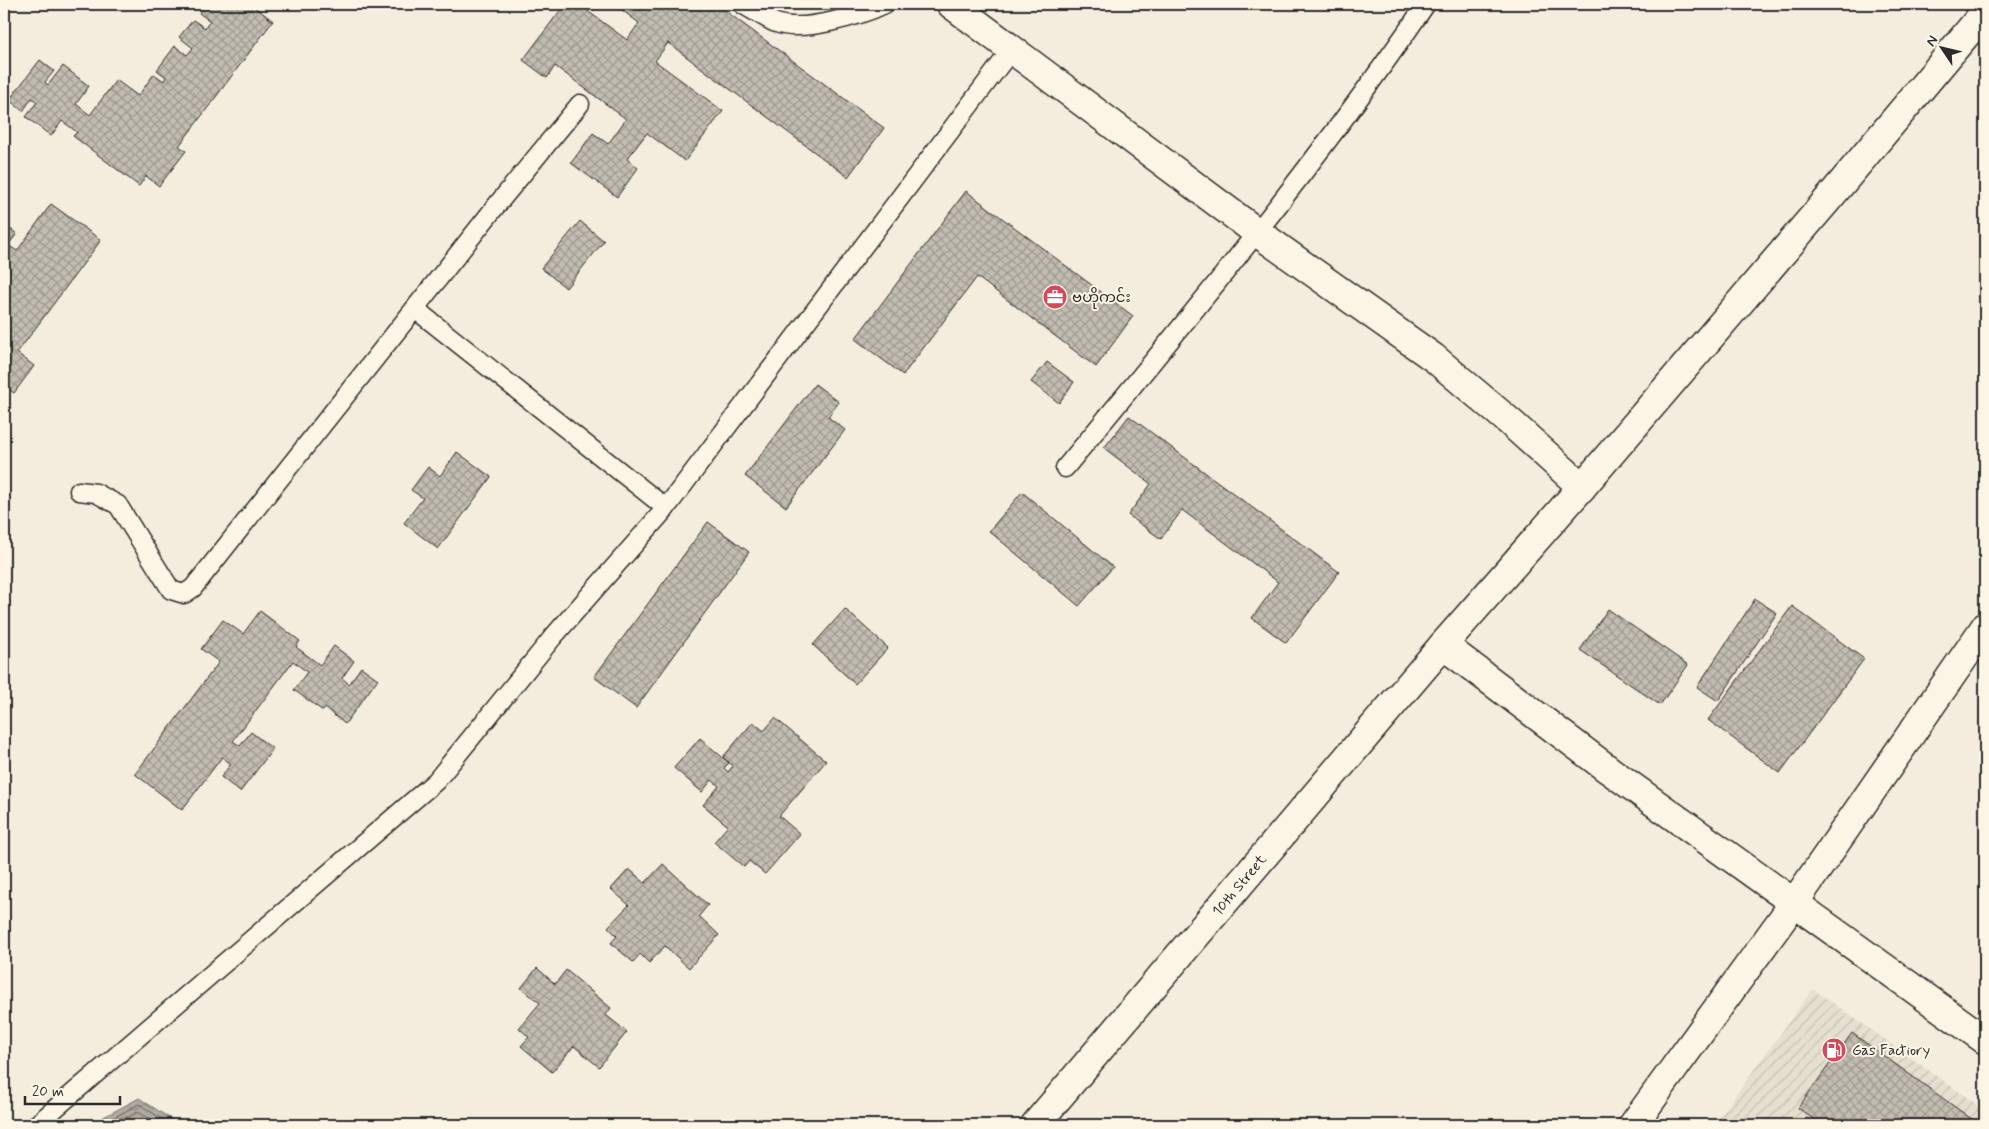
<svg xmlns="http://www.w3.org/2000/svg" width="1989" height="1129" font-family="Mynerve,'Noto Sans Myanmar',sans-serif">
  <defs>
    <pattern id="industrial-furrows" width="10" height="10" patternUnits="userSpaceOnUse" patternTransform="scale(1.25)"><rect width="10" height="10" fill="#e5dfd0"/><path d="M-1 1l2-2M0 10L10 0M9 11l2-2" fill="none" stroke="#c5c0b3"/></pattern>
    <pattern id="water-waves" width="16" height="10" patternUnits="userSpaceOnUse" patternTransform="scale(1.25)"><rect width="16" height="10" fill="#afaaa0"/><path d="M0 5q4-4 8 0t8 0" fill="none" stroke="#8f8b83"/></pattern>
    <pattern id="building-cross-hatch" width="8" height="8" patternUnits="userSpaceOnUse" patternTransform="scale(1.25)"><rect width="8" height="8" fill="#c2bdb1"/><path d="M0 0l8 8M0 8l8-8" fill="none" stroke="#9e9a90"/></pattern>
  </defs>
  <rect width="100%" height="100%" fill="#f4edde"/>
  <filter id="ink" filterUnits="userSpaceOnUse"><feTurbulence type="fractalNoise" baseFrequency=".02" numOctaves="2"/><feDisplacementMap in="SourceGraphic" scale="10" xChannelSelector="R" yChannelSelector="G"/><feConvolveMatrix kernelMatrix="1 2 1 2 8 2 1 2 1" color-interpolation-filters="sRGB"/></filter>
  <g filter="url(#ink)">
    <polygon fill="url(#industrial-furrows)" points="1813,989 1985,1110 1985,1125 1714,1125"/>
    <polygon fill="url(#water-waves)" stroke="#7a7771" points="139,1098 180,1125 89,1125"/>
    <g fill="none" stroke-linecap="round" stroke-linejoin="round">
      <g stroke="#605e5a" stroke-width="1">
        <polyline points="100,1125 139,1104 171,1125"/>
        <polyline points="113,1125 138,1112 160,1125"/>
      </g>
    </g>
    <g fill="url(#building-cross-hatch)" stroke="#2b2b2b">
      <polygon points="206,4 251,4 273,21 179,146 186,151 159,186 146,176 139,186 73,136 77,132 62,121 51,136 26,117 37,102 32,98 23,111 9,100 40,60 54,71 45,82 48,85 63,66 89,86 76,104 90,115 116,80 138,96 154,74 164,81 166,77 157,70 175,46 187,55 193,48 179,37 193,20 205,28 210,21 199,13"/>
      <polygon points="565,4 578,4 627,40 639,23 614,4 716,4 884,128 848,177 668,43 655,61 723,111 685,161 647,133 627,159 638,168 617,197 571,163 593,133 608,144 626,119 555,66 547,78 523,60"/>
      <polygon points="966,191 1133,316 1096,367 977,277 903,375 855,339"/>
      <polygon points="51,204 101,240 17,353 34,366 14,393 4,386 4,224 17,234 8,245 17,251"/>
      <polygon points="580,221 604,241 566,288 541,268"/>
      <polygon points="1047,362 1074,382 1059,403 1031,382"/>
      <polygon points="815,384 839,402 828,417 845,430 786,507 745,476"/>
      <polygon points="1129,416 1339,572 1286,643 1252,618 1278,582 1182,510 1161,539 1128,515 1151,484 1104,448"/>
      <polygon points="457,452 491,477 438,549 404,523 423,498 411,490 428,467 440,476"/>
      <polygon points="1022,492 1113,567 1079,606 989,531"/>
      <polygon points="708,522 749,552 636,708 594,677"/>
      <polygon points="1755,599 1777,613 1718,701 1697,687"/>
      <polygon points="1792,606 1864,659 1780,773 1708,720"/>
      <polygon points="845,609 888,648 855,684 813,645"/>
      <polygon points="1608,609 1688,665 1660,705 1580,650"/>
      <polygon points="260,611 300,641 296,647 320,665 334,646 354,661 342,678 349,684 361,667 378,679 345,724 325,708 323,711 294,690 307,672 293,661 233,741 240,746 251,732 273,749 240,792 221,777 231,764 222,757 182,810 135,774 219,662 201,649 223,620 243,634"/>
      <polygon points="775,718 826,761 779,816 800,834 765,874 749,861 744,867 714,842 728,826 703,805 719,786 712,780 702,792 674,768 700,738 729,763 724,768 728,772 733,766 723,757 753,722 764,731"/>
      <polygon points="663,864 708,905 699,916 719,935 689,968 665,946 649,963 640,954 633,962 611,943 617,936 608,927 629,905 611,889 629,869 645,883"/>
      <polygon points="537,968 555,984 566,970 611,1008 606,1015 627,1032 599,1067 574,1046 552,1072 521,1046 529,1037 519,1028 540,1003 521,988"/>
      <polygon points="1852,1033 1980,1125 1822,1125 1798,1108"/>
    </g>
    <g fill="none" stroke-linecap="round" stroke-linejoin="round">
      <defs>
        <g id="lane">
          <path d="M 742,4 C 752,10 765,18 776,23 C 803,33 859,16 885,4"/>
          <polyline points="415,309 666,508"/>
          <path d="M 1065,468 C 1190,317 1315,166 1426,4"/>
          <polyline points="79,491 96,493 118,505 171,590 184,594 193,588 496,206 580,104"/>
          <polyline points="36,1125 436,781 553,637 666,508 1012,49"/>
        </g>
        <g id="street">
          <polyline points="951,4 1258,233 1434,358 1510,422 1582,487"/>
          <polyline points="1443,645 1609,770 1985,1040"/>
          <polyline points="1035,1125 1443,645 1582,487 1836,190 1985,12"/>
          <polyline points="1633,1125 1794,903 1985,627"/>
        </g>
      </defs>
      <use href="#lane" stroke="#2b2b2b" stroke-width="21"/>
      <use href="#street" stroke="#2b2b2b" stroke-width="31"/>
      <use href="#lane" stroke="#fcf5e5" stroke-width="18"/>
      <use href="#street" stroke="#fcf5e5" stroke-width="28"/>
    </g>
  </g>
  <defs>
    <symbol id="office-disc" viewBox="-11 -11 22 22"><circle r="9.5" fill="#d1495b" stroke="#fcf5e5"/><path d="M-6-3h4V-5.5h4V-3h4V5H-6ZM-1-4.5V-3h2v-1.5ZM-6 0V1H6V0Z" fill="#fff"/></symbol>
    <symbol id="fuel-disc" viewBox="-11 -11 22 22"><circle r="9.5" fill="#d1495b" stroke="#fcf5e5"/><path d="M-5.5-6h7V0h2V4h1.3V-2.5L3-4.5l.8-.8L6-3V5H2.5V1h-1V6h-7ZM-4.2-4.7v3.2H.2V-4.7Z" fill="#fff"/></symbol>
  </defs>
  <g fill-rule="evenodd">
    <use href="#office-disc" x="1041" y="283" width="28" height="28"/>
    <use href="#fuel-disc" x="1820" y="1036" width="28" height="28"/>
  </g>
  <g text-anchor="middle" stroke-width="4" stroke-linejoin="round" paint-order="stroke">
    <g font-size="15" fill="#2b2b2b" stroke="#fcf5e5" text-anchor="start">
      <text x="1072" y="302">ဗဟိုကင်း</text>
      <text x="1852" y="1055">Gas Factiory</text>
    </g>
    <g font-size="15" fill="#2b2b2b" stroke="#fcf5e5">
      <text transform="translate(1239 885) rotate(-50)" y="5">10th Street</text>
    </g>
  </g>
  <rect width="1989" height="1129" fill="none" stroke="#fcf5e5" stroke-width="20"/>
  <rect x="10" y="10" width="1969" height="1109" fill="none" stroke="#2b2b2b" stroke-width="2" filter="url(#ink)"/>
  <g transform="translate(1942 48) rotate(305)" stroke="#fcf5e5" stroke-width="4" paint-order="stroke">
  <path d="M0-4L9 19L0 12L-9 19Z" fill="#2b2b2b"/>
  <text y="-8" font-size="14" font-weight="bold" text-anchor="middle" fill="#2b2b2b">N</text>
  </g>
  <path d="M25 1096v8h95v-8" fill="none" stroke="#2b2b2b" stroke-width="2.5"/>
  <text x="32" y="1096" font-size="15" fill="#2b2b2b" stroke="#fcf5e5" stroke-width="4" paint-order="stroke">20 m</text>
</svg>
